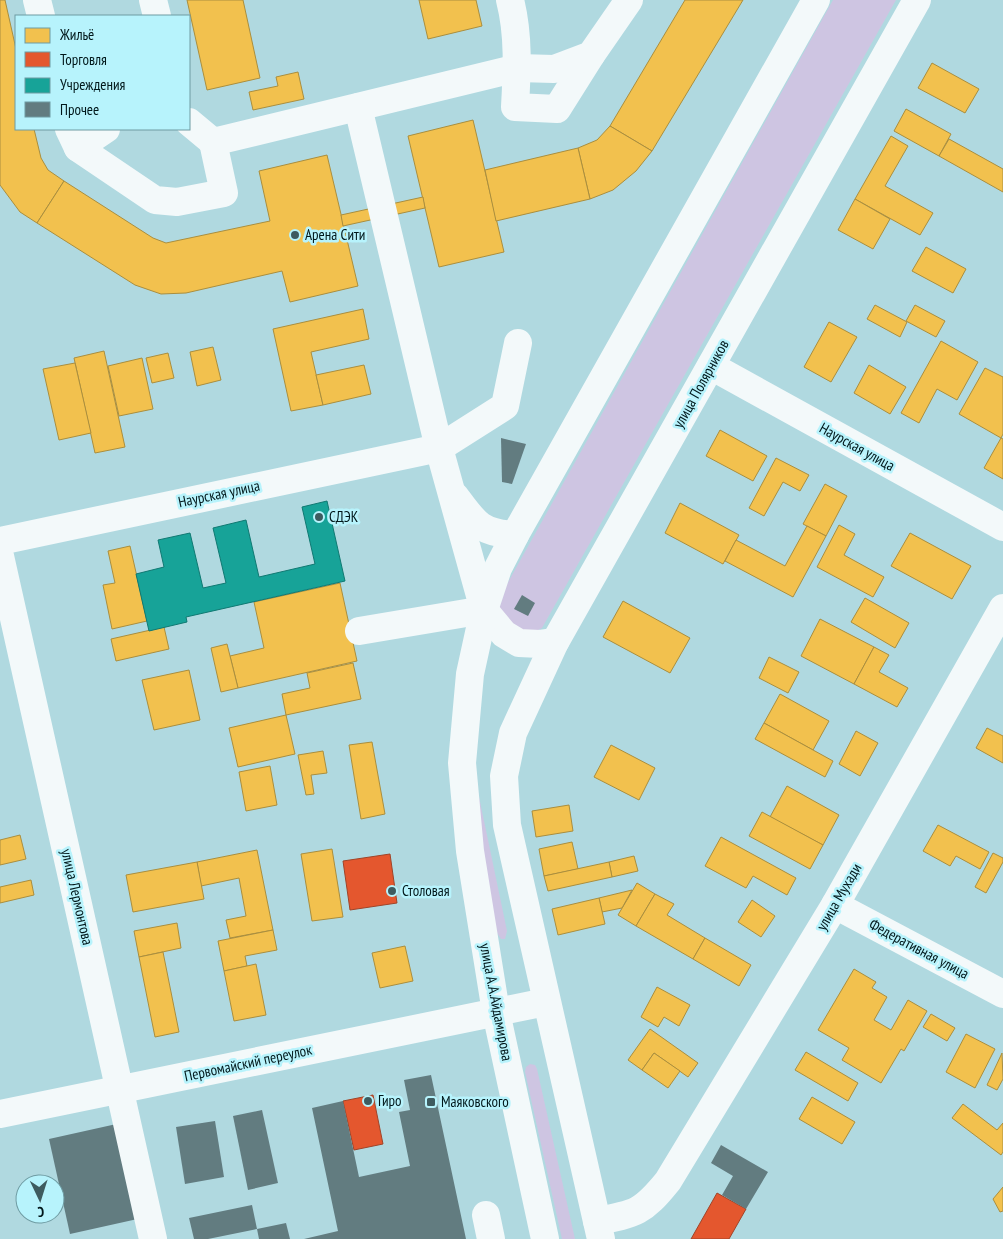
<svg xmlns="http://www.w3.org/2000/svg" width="1003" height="1239" font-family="'PT Sans Narrow',sans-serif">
  <rect width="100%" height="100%" fill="#b0d9e0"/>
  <g fill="#cec5e2">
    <polygon points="833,0 896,0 542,628 535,632 525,633 498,612 507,584"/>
    <polygon points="478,792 507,931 505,939 501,939 497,933 481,859"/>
    <polygon points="530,1064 535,1065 537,1069 575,1239 562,1239 525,1072 526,1067"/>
  </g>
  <g fill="#f2c14e" stroke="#aa8e3e">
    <polygon points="0,0 5,0 16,49 16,129 34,129 41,158 48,170 64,181 37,223 20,212 0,185"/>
    <polygon points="187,0 243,0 260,78 207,90"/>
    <polygon points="419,0 476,0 482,26 428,39"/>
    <polygon points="685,0 743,0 652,151 610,126"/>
    <polygon points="932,63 979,89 965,113 918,88"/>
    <polygon points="298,72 304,99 253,110 249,92 278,86 276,77"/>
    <polygon points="906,109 951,134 939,156 894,131"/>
    <polygon points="473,120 504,252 439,267 408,136"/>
    <polygon points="610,126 652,151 636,171 613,190 590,199 578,148 597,140"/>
    <polygon points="891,136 908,146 885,186 933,213 920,235 855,199"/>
    <polygon points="949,139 1003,169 1003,192 939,156"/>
    <polygon points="578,148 590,199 496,221 485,170"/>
    <polygon points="327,155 358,286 290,302 282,271 186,293 161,294 135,285 37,223 64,181 153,238 166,243 270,221 259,171"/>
    <polygon points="423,197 425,208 343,226 341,215"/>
    <polygon points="855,199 890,219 873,249 838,230"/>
    <polygon points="926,247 966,269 953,293 912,271"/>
    <polygon points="875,305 907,322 900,337 867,319"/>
    <polygon points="915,305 945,321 936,337 906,321"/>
    <polygon points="363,309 369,339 311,352 323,405 291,411 273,329"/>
    <polygon points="829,322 857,337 831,382 804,367"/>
    <polygon points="941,341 978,362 957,400 937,389 919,423 901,413"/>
    <polygon points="213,347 221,380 197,386 190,352"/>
    <polygon points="104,351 125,447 95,453 74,358"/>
    <polygon points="168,353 174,378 152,383 146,358"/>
    <polygon points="142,358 153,409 119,416 108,366"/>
    <polygon points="75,363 91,433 59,440 43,369"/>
    <polygon points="364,365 371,394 323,405 316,375"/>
    <polygon points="869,365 906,387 890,414 854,393"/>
    <polygon points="985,368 1003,377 1003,434 1001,438 959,414"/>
    <polygon points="720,430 767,456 753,481 706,456"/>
    <polygon points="1001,438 1003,439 1003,479 984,468"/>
    <polygon points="776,458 809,475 800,491 783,482 764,516 749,508"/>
    <polygon points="825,484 847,496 826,536 803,524"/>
    <polygon points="680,503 739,535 723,564 665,533"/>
    <polygon points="839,525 855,534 844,555 884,577 873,597 817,567"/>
    <polygon points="807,526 826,536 793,597 725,561 736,540 785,566"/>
    <polygon points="910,533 971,566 952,599 891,566"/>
    <polygon points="130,546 147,621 112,629 103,585 115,583 108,551"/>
    <polygon points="340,583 357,661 238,688 230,656 264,648 254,602"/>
    <polygon points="865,598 909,623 895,648 851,622"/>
    <polygon points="623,601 690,638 670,673 603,637"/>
    <polygon points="820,619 874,647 854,684 801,656"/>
    <polygon points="164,627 169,649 116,661 111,639"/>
    <polygon points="227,644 238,688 221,692 211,648"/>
    <polygon points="874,647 889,655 879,672 908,688 897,707 854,684"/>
    <polygon points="769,657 799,672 788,693 759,678"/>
    <polygon points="353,663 361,699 286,715 282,694 310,688 307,673"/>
    <polygon points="189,670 200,720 154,730 142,680"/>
    <polygon points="780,694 829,721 813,750 764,723"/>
    <polygon points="286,715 295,754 238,767 229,728"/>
    <polygon points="764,723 833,761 825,777 755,739"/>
    <polygon points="987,728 1003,736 1003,763 976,748"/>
    <polygon points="856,731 878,743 860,776 839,764"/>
    <polygon points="372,742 385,814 361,819 349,745"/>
    <polygon points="611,745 655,768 639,800 594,777"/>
    <polygon points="323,751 327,773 311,775 314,794 306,795 298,755"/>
    <polygon points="270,766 277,805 246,811 239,772"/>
    <polygon points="787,786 839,815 823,845 770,817"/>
    <polygon points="569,805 573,831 536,837 532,811"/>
    <polygon points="762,812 823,845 810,869 749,836"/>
    <polygon points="938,825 989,852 980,869 956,856 950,866 923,851"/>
    <polygon points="20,835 26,859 0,865 0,840"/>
    <polygon points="721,837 796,878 787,895 753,876 746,888 705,866"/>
    <polygon points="572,842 578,869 544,876 539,849"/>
    <polygon points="332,849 343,917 312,921 301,854"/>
    <polygon points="257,850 273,930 230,938 226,920 246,916 239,878 201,886 197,862"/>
    <polygon points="993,853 1003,858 1003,862 986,893 975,887"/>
    <polygon points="634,856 638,871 612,877 609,862"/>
    <polygon points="197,862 204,899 133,912 126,875"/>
    <polygon points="609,862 612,877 548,891 544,876"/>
    <polygon points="31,880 34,895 0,903 0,887"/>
    <polygon points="637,883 655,894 636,926 618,915"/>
    <polygon points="632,890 622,908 602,912 599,898"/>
    <polygon points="655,894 674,904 667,915 705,938 693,959 636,926"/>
    <polygon points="599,898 605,924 558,935 552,909"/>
    <polygon points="752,900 775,916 761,937 738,922"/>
    <polygon points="177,923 181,948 139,957 134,931"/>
    <polygon points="273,930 277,950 245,956 247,966 224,971 218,941"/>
    <polygon points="705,938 751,965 739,986 693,959"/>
    <polygon points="405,946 413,981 380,988 372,953"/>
    <polygon points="163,952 179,1032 155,1037 139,957"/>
    <polygon points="256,964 266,1015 234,1021 224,971"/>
    <polygon points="854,969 876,982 872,988 887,997 874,1020 891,1030 908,1000 927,1011 904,1051 901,1049 881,1083 842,1060 849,1048 818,1030"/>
    <polygon points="657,987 690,1005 679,1026 664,1017 658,1027 641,1017"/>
    <polygon points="931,1014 955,1028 947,1041 923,1027"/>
    <polygon points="650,1029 698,1063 688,1077 654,1053 642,1070 628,1060"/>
    <polygon points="966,1034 995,1049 975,1088 946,1072"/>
    <polygon points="806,1052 858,1083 848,1101 795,1070"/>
    <polygon points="654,1053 680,1071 668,1088 642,1070"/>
    <polygon points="1002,1053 1003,1079 997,1090 987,1085"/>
    <polygon points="812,1097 855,1122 842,1144 799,1119"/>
    <polygon points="963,1104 997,1130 1003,1123 1003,1152 1001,1155 952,1118"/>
    <polygon points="1003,1187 1003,1211 1000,1212 993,1199"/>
  </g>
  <g fill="#e4572e" stroke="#a04428">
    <polygon points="390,854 397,903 350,910 343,861"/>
    <polygon points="373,1095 383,1144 354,1150 343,1101"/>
    <polygon points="717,1193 746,1209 729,1239 691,1239"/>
  </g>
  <polygon fill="#17a398" stroke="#107972" points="327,501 345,581 186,617 187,622 149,631 136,574 164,567 158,540 190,533 203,588 226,583 213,528 246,520 259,577 315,564 302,507"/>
  <g fill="#627c80">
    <polygon points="501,438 526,444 512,484 502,482"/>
    <polygon points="522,595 535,603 528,616 514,609"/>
    <polygon points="431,1075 466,1239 304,1239 338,1231 312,1108 343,1101 359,1177 410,1166 399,1112 410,1110 404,1080"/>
    <polygon points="262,1110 278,1183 248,1190 233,1116"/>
    <polygon points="215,1121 224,1177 185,1184 176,1127"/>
    <polygon points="121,1123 142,1218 70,1234 49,1139"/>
    <polygon points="721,1145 768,1172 746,1209 722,1195 733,1176 711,1163"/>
    <polygon points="252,1205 257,1229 286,1223 290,1239 259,1239 257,1229 208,1239 194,1239 189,1218"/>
  </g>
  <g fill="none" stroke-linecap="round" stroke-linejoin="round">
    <g stroke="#f3f9fa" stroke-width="28">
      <polyline points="37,0 41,16"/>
      <polyline points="153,0 157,16"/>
      <path d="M 510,0 C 519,35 517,71 515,107 L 557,109 L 591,55"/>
      <polyline points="358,107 439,448 484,610 504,634 519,643 540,644 555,642"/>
      <polyline points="189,122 213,142 518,68 554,69 591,55 629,0"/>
      <polyline points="69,129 78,148 155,200 177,202 224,193 213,142"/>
      <polyline points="78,148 106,129"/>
      <polyline points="711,366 1003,527"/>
      <path d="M 455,496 C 475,523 480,533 515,535"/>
      <polyline points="0,541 439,448 505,406 518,343"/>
      <polyline points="0,556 153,1239"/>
      <polyline points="359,631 484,610"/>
      <polyline points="835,905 1003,994"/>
      <polyline points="0,1114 546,1002"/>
      <polyline points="486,1215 491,1239"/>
      <path d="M 597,1221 C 636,1214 643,1212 668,1181 L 835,905 L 1003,608"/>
    </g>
    <g stroke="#f3f9fa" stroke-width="28">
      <polyline points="545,1239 496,1012 470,851 462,763 470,674 484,610 498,568 515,535 816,0"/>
      <polyline points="601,1239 507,825 504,776 513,733 555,642 917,0"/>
    </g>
  </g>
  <g fill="#3e5b5f" stroke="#b7f3fc" stroke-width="2">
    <circle cx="295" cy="235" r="5"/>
    <circle cx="319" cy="517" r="5"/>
    <circle cx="392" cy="891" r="5"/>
    <circle cx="368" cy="1101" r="5"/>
    <rect x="426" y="1097" width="10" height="10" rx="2.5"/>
  </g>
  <g text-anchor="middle" stroke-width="5" stroke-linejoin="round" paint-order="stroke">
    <g font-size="15" fill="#01171a" stroke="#b7f3fc" text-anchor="start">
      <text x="305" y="240">Арена Сити</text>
      <text x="329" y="522">СДЭК</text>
      <text x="402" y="896">Столовая</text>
      <text x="378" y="1106">Гиро</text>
      <text x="441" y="1107">Маяковского</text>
    </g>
    <g font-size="15" fill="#01171a" stroke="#b7f3fc">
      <text transform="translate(701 384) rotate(-61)" y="5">улица Полярников</text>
      <text transform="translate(857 447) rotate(29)" y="5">Наурская улица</text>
      <text transform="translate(219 494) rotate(-12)" y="5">Наурская улица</text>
      <text transform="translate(77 897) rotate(77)" y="5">улица Лермонтова</text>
      <text transform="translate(839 897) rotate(-60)" y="5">улица Мухади</text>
      <text transform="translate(919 949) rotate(28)" y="5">Федеративная улица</text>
      <text transform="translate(496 1002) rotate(79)" y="5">улица А.А.Айдамирова</text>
      <text transform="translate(248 1063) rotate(-12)" y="5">Первомайский переулок</text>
    </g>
  </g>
  <rect x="15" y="15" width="175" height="115" fill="#b7f3fc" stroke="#6e9ba2"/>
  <rect x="25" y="28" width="25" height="15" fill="#f2c14e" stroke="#6e9ba2"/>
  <text x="60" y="40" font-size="15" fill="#01171a">Жильё</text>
  <rect x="25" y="52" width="25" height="15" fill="#e4572e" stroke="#6e9ba2"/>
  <text x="60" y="65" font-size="15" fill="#01171a">Торговля</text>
  <rect x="25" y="78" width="25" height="15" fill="#17a398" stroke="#6e9ba2"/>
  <text x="60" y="90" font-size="15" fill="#01171a">Учреждения</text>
  <rect x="25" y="102" width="25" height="15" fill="#627c80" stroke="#6e9ba2"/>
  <text x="60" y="115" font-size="15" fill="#01171a">Прочее</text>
  <g transform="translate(40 1199) rotate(176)"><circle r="24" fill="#b7f3fc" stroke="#6e9ba2"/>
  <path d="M0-4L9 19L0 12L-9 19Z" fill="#3e5b5f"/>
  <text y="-8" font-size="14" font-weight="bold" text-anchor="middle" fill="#01171a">С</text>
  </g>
</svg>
